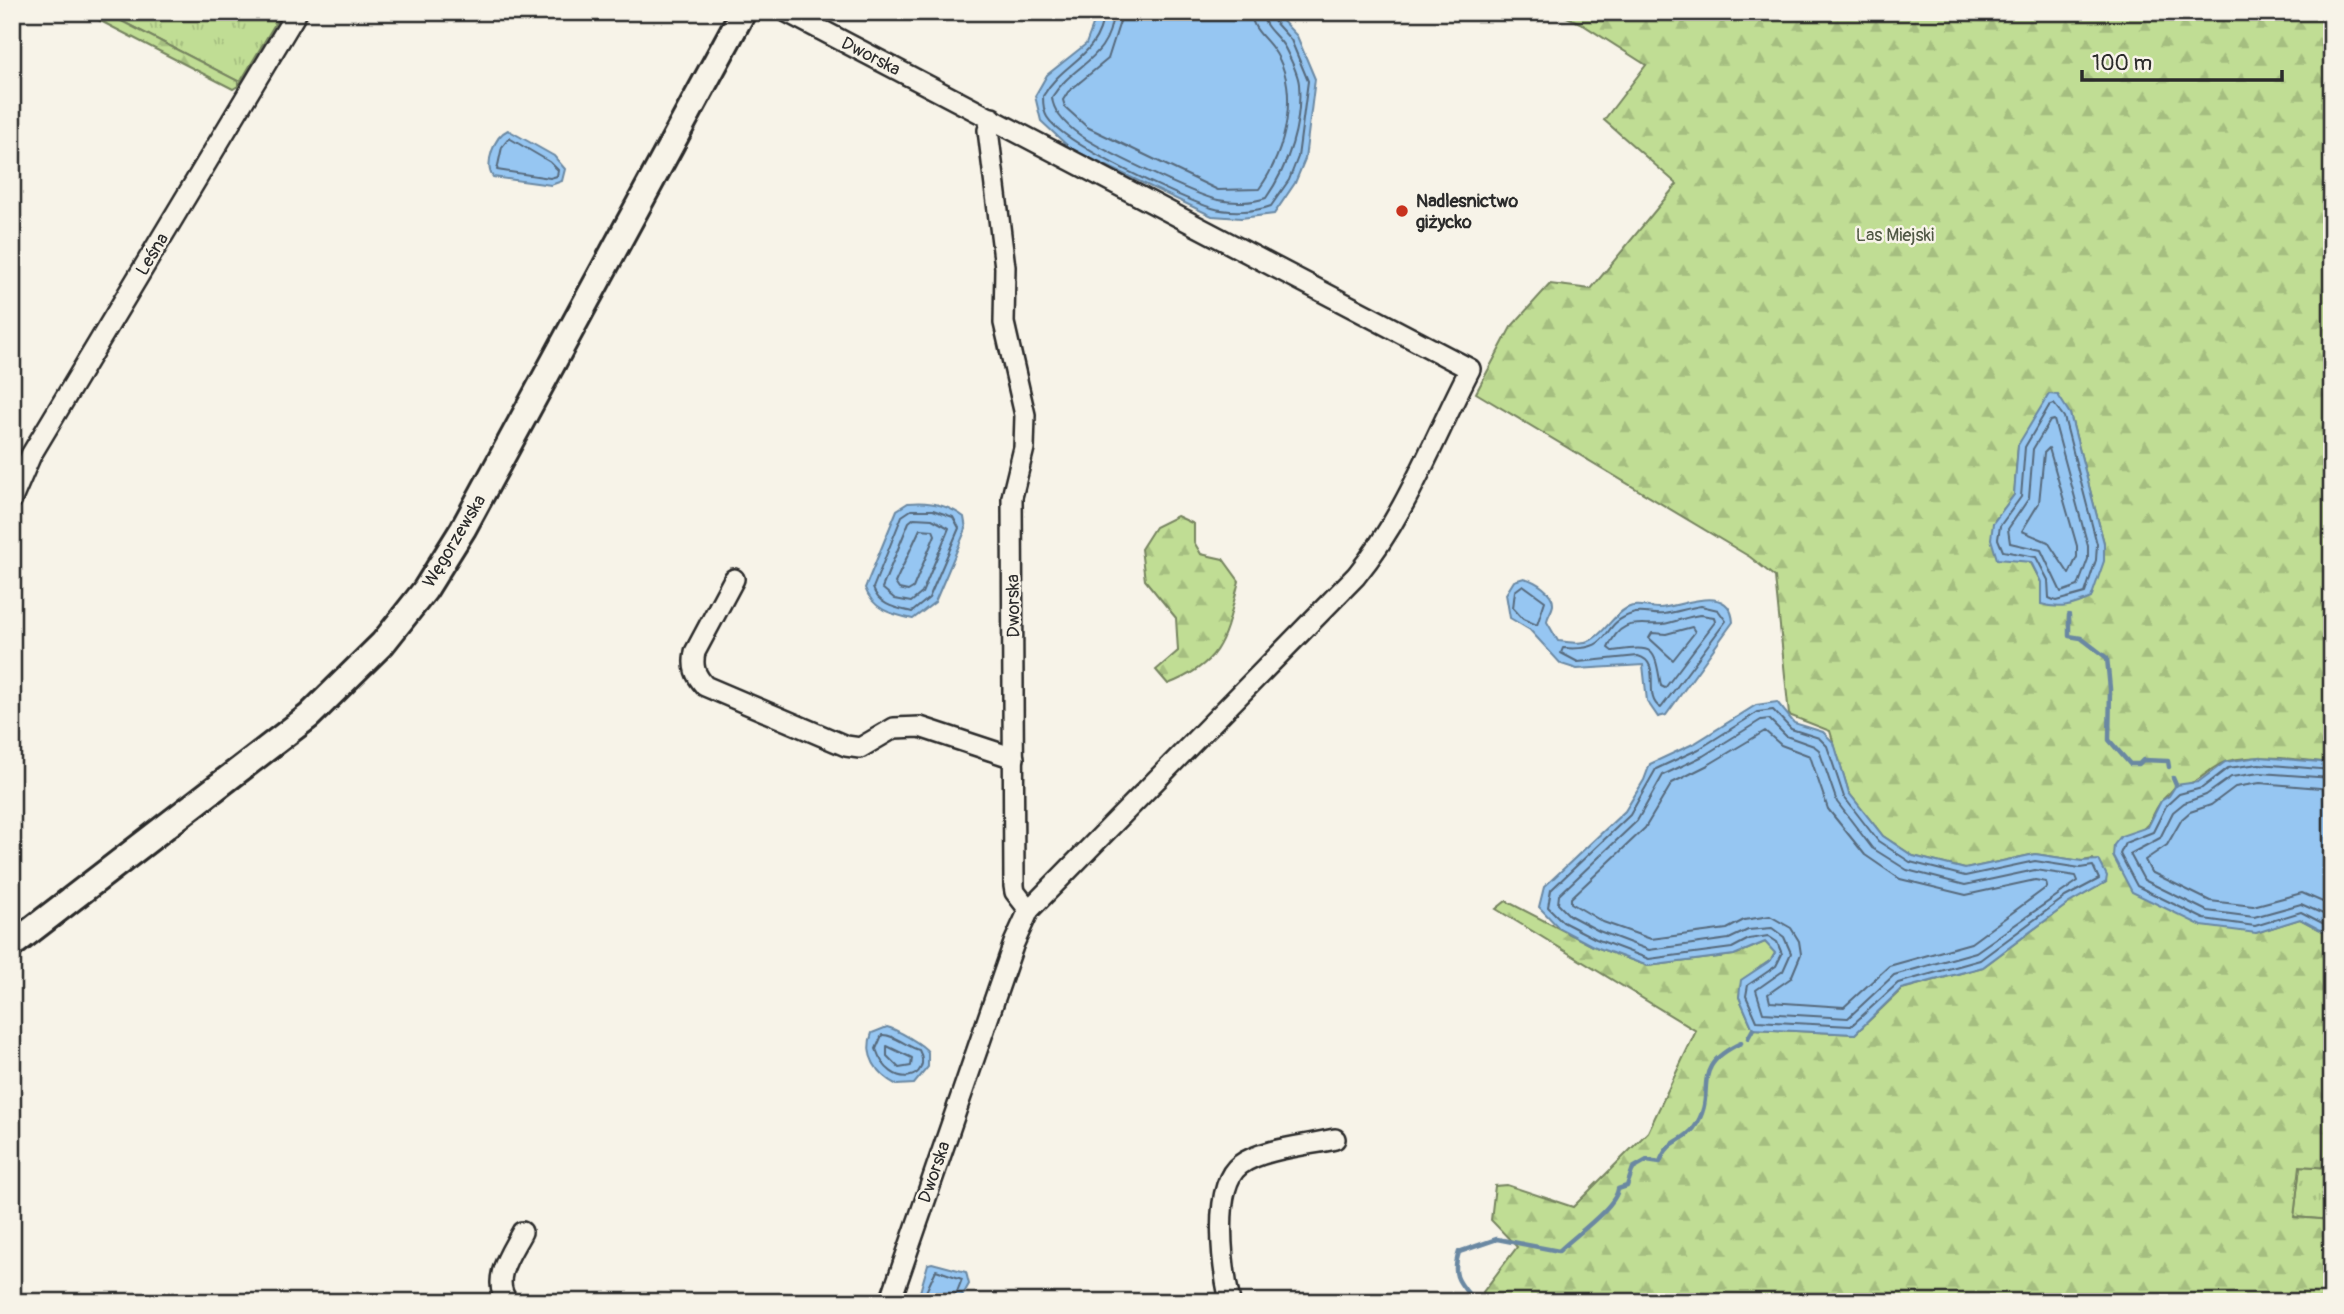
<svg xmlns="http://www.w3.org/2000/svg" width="2344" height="1314" font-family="Pangolin,sans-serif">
  <defs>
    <pattern id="grass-tufts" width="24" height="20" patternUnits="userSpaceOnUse" patternTransform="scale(1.75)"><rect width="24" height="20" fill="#c0dd94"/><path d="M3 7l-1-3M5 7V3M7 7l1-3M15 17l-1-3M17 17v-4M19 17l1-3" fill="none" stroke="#a5be80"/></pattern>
    <pattern id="forest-firs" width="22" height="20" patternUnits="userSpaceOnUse" patternTransform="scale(1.75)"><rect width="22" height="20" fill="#c0dd94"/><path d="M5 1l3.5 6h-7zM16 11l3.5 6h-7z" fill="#a5be80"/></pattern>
  </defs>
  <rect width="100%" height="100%" fill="#f7f3e8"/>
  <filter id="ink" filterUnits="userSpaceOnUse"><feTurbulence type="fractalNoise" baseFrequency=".0143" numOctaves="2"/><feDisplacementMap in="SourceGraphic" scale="14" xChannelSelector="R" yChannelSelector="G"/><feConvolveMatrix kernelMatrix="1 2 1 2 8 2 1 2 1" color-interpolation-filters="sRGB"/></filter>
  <g filter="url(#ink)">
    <g fill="url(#grass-tufts)" stroke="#768460" stroke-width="2">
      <polygon points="104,12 282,12 238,86 238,81"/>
      <polygon points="2300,1166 2332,1168 2332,1220 2294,1217"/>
    </g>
    <g fill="url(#forest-firs)" stroke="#768460" stroke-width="2" fill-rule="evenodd">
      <polygon points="83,12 104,12 238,81 238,86 233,89"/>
      <path d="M 1556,12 L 2332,12 L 2332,763 C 2298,760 2262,753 2228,761 C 2208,766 2200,787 2176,785 C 2171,793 2164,797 2160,803 C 2150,817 2152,826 2135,834 L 2256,933 L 2300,919 L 2332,936 L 2332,1168 L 2300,1166 L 2294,1217 L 2332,1220 L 2332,1302 L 1486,1302 L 1483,1292 L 1517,1247 L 1491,1220 L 1495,1186 L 1507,1185 L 1573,1207 L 1648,1132 L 1696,1031 L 1496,909 L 1506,901 L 1593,946 L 1648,966 L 1734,955 L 1765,942 L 1776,952 L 1771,960 L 1742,980 L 1739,997 L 1753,1029 L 1855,1034 L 1902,989 L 1983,967 L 2069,903 L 2106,882 L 2093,859 L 2082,861 L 2035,854 L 1965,869 L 1913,856 L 1883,836 L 1849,793 L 1830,731 L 1789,715 L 1775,577 L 1750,557 L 1476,393 L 1511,327 L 1550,284 L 1591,289 L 1677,184 L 1604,120 L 1646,65 L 1580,23 ZM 2070,414 L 2104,543 L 2041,582 L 2030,561 L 2012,559 L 1993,523 L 2014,495 L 2018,445 Z"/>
      <path d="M 1177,516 L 1194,524 L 1194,542 L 1201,554 L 1223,559 L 1239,581 C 1225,635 1225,662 1168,684 L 1156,670 L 1178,651 L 1176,618 L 1145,580 L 1141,549 L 1155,527 Z"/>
    </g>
    <g fill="#96c6f2" stroke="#6b88a2" stroke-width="2">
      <polygon points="1098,12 1267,12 1278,16 1297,36 1315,79 1305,159 1295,183 1274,214 1241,218 1212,216 1071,149 1041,121 1035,96 1047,75 1086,44"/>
      <path d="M 508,130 L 554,156 L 565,169 L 562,181 L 551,185 L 493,177 C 484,165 494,136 508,130 Z"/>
      <path d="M 2049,394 L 2058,395 L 2070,414 L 2104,543 L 2104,561 L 2091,598 C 2073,606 2060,610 2041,604 L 2041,582 L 2031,562 L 1997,559 L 1991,539 L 1993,523 L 2014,495 L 2018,445 Z"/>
      <path d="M 908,503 C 928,501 947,504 964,517 L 966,529 L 935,602 L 913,619 C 891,614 873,610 865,588 L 897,510 Z"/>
      <path d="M 1524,578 C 1535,581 1554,592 1553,605 C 1552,612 1547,616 1547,622 L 1558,641 C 1569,642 1581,645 1591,640 C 1605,633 1612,616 1627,608 C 1637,603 1648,608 1659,608 C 1679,608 1730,581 1733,622 L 1666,715 L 1658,717 L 1647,701 L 1643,665 L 1577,669 L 1561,664 L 1530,630 L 1510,618 L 1506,594 L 1514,581 Z"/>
      <polygon points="1777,702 1794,723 1823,732 1834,743 1849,793 1883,836 1913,856 1965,869 2035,854 2082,861 2099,860 2107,876 2106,882 2069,903 1983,967 1901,989 1855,1034 1753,1029 1739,997 1741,980 1771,960 1775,953 1765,942 1734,955 1648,966 1593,946 1559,928 1539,907 1544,887 1625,811 1644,780 1650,764 1695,743 1756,705"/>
      <polygon points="2259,757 2332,763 2332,936 2300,919 2256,933 2202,926 2132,892 2113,856 2114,845 2121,836 2148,827 2161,801 2169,796 2176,785 2198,782 2225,762"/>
      <path d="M 887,1027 C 896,1029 924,1045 928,1052 L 928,1067 L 914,1084 L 897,1085 C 877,1075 863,1055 872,1033 Z"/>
      <polygon points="932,1263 966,1272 969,1284 959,1302 926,1302 918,1299 928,1264"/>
    </g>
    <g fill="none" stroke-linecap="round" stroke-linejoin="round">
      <g stroke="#56697b" stroke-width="2">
        <path d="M 1104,12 C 1098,59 1064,60 1043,96 C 1043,102 1044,112 1047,117 C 1063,144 1180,198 1212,208 C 1229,213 1255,212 1271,206 L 1289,180 L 1298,157 L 1308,81 L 1291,40 L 1272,19 L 1271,12"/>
        <path d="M 1113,12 C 1110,61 1073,63 1052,97 C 1053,113 1066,125 1080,135 C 1097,148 1197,196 1218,200 C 1233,203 1252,203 1266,198 C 1289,165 1302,124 1299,84 C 1298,73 1290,58 1285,48 C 1278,35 1263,28 1262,12"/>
        <path d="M 1123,12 L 1108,59 L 1068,92 L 1063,100 L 1065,107 L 1087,127 L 1218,190 L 1259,189 C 1286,153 1301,88 1273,49 C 1264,36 1252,30 1251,12"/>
        <polygon points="509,138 550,162 558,170 557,176 550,178 497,170 502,147"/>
        <polygon points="2054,404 2064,417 2097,544 2096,560 2085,593 2056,601 2049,598 2048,580 2036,557 2003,551 1998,539 2000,526 2021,497 2025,447 2049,406"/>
        <polygon points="2054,420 2088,546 2088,559 2078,586 2061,592 2041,550 2010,543 2008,529 2029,498 2033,449 2050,421"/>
        <polygon points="2049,448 2077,546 2077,557 2069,574 2048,542 2022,531 2039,503 2044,453"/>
        <path d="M 911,510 L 933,510 L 953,517 L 959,528 L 929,598 L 912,612 C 896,608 878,605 873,588 L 902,516 Z"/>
        <polygon points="914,518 932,519 949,528 922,593 911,602 895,599 882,588 909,522"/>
        <polygon points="920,529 933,530 935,535 913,588 908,591 899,589 895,583"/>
        <polygon points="1523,585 1545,601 1537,625 1523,619 1513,608 1515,591"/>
        <path d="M 1701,606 L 1718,610 L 1726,621 L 1661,708 C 1641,697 1664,663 1638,656 L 1578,662 L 1561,653 L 1563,648 C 1617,652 1597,625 1632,614 C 1642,610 1654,616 1664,614 C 1677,612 1688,608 1701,606 Z"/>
        <path d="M 1701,615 L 1714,617 L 1715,622 L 1665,688 L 1661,686 C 1654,645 1654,646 1612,651 L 1608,648 C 1622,616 1638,626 1663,624 C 1676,622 1688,616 1701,615 Z"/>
        <polygon points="1692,627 1695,632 1673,660 1649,638 1652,633 1666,634"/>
        <polygon points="1773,710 1791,729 1819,738 1827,746 1844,797 1878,841 1910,862 1965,876 2035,861 2080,868 2093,866 2099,879 2065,897 1980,960 1898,983 1851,1026 1757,1021 1746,996 1748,985 1776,966 1782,954 1777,942 1768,936 1749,939 1732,948 1649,959 1596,939 1563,922 1548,907 1551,890 1630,815 1656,769 1699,749 1758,712"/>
        <polygon points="1769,719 1786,736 1814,746 1819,750 1837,802 1872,848 1907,870 1965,885 2035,870 2076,876 2078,881 1976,952 1894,975 1848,1018 1763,1013 1756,990 1783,971 1791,953 1784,937 1772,928 1748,930 1729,939 1649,950 1599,931 1569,915 1558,904 1559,895 1637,821 1663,775 1703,756 1761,720"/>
        <polygon points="1765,731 1781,745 1810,756 1828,809 1865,855 1900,879 1966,895 2035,880 2046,882 2047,887 1971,943 1889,966 1844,1007 1770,1002 1768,994 1791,978 1801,954 1799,941 1791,928 1770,916 1744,920 1727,929 1651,939 1603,922 1571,903 1571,898 1645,828 1672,783 1708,765"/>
        <polyline points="2332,770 2259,764 2228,768 2202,788 2179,794 2166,806 2153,832 2125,843 2120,854 2137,886 2204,919 2255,926 2301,912 2332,928"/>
        <polyline points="2332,778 2260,773 2231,777 2206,795 2184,803 2173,812 2160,838 2130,854 2144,880 2207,911 2254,917 2301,904 2332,918"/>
        <polyline points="2332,789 2260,783 2235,787 2211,805 2190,812 2182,819 2167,845 2145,860 2151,872 2210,901 2253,906 2302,893 2332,906"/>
        <path d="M 882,1035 C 894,1034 907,1047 919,1050 C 934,1078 891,1093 876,1049 Z"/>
        <polygon points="887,1046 912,1058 911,1066 899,1068 887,1056"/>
        <polyline points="926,1302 925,1294 936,1270 962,1279 953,1302"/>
      </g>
      <g stroke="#6b88a2" stroke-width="4.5">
        <polyline points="2069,615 2069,636 2081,638 2107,658 2110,689 2109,740 2130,764 2139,764 2143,760 2168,761 2169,767"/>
        <polyline points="2173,778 2176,785"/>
        <polyline points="1748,1038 1753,1029"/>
        <path d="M 1475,1302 C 1459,1282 1451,1277 1459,1252 L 1497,1239 L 1559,1251 C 1573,1237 1616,1207 1618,1189 L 1627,1186 L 1633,1168 L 1647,1160 L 1660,1162 C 1668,1139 1682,1143 1694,1128 C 1720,1092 1685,1069 1741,1043"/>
      </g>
      <defs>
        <g id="minor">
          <path d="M 787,12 L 1470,369 C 1434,438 1406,515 1356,576 L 1029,910 L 1014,943 L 890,1302"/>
          <polyline points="992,118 988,130 1005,267 1004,323 1025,415 1024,448 1012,497 1014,886 1015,892 1029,910"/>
          <polyline points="12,499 31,455 297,12"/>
          <path d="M 734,579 L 695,652 C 692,667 695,675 705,686 L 846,746 L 860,748 L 894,728 L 920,727 L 1014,758"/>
          <path d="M 508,1302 C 490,1280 511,1253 522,1232"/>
          <path d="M 1230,1302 C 1223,1270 1211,1187 1240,1165 C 1261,1149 1309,1145 1335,1139"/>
        </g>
        <polyline id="major" points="12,945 309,716 383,643 425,590 463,529 743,12"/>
      </defs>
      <use href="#minor" stroke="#2b2b2b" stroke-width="24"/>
      <use href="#major" stroke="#2b2b2b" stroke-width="30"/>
      <use href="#minor" stroke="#f7f3e8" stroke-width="19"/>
      <use href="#major" stroke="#f7f3e8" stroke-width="24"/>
    </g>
  </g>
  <circle fill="#c8321e" stroke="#f7f3e8" stroke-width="2.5" cx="1402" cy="211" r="7"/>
  <g text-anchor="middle" stroke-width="5" stroke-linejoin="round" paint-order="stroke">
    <g font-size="18" fill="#2b2b2b" stroke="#f7f3e8">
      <text transform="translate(871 56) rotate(27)" y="6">Dworska</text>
      <text transform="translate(152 254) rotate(-59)" y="6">Leśna</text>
      <text transform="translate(454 541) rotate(-59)" y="6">Węgorzewska</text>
      <text transform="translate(1013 606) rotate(-91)" y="6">Dworska</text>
      <text transform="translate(934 1172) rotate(-71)" y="6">Dworska</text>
    </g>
    <g font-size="18" font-weight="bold" fill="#2b2b2b" stroke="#f7f3e8" text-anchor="start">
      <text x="1416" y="207">Nadlesnictwo<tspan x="1416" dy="21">giżycko</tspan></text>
    </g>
    <g font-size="18" fill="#505845" stroke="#f7f3e8">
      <text x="1895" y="241">Las Miejski</text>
    </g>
  </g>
  <rect width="2344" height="1314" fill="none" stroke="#f7f3e8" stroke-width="42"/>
  <rect x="21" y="21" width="2302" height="1272" fill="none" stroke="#2b2b2b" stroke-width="2.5" filter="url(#ink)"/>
  <path d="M2082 70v10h200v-10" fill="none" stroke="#2b2b2b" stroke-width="3.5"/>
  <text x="2092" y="70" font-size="21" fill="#2b2b2b" stroke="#f7f3e8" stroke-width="5" paint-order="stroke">100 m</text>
</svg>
